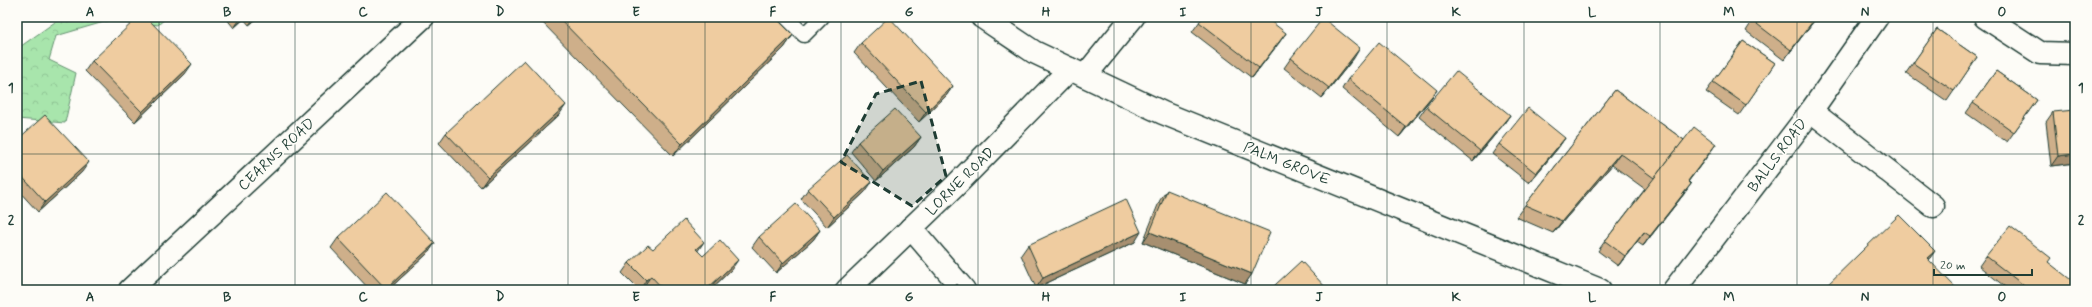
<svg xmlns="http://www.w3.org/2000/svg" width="2092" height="307" font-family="Mynerve,sans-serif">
  <defs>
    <pattern id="forest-crowns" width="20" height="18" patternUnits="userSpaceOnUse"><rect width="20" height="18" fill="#a8e5ac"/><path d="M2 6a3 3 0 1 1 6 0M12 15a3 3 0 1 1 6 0" fill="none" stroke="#90c595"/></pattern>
  </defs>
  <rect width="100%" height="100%" fill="#fdfcf7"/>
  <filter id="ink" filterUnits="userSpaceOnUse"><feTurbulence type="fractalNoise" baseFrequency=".025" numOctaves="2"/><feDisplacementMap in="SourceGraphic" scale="8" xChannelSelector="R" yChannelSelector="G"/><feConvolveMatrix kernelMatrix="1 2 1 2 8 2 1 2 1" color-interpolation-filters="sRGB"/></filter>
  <g filter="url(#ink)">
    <polygon fill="url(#forest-crowns)" stroke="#649170" points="57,17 167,17 158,25 114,19 56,36 49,60 76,73 65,123 17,119 17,49 55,22"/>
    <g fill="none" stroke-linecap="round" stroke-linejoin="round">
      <defs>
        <polyline id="lane" points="786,17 804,35 822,17"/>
        <g id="street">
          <polyline points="1985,17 2040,53 2075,54"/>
          <polyline points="1085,76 1133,17"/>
          <polyline points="1811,111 1933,206"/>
          <polyline points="911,228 964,290"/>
          <polyline points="130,290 423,17"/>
          <polyline points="847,290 955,186 1070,69"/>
        </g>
        <g id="secondary">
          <polyline points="982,17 1034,52 1163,113 1600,290"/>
          <polyline points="1674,290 1811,111 1877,17"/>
        </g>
      </defs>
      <use href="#lane" stroke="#1f3d34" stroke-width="17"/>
      <use href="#street" stroke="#1f3d34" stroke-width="25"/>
      <use href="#secondary" stroke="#1f3d34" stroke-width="25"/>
      <use href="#lane" stroke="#fdfcf7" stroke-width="14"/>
      <use href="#street" stroke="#fdfcf7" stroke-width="22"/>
      <use href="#secondary" stroke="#fdfcf7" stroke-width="22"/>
    </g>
    <g fill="#ceaf8a" stroke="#1f3d34">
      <polygon points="225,17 259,17 249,25 244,19 234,28"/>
      <polygon points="539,17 646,17 651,22 793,35 784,48 673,156 538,18"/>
      <polygon points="1203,17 1286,33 1252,78 1192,32"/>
      <polygon points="1755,17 1817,17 1784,60 1746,31"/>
      <polygon points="1937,29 1977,57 1947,101 1906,73"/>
      <polygon points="1743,41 1775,63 1739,115 1706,92"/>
      <polygon points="861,43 953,86 946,96 919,122 854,53"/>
      <polygon points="1291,58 1354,58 1322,98 1284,68"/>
      <polygon points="92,61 185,74 135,122 85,71"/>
      <polygon points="1996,71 2037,100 2007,142 1966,113"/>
      <polygon points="1348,79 1430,100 1399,137 1342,89"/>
      <polygon points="1615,90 1684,140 1709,154 1688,182 1684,194 1643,246 1637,242 1618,266 1598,251 1605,241 1645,189 1612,165 1553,233 1516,217 1525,205"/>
      <polygon points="1426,107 1510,115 1503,125 1473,161 1419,117"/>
      <polygon points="2053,112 2075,163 2051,166 2046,122"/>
      <polygon points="559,115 481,187 439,143 446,133"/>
      <polygon points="921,137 914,147 876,181 851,152 858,142"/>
      <polygon points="1565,138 1558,148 1529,183 1492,154 1499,144"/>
      <polygon points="17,140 82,172 38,212 17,189"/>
      <polygon points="808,189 865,192 827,227 801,199"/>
      <polygon points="1167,190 1252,274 1245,284 1143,242 1160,200"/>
      <polygon points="820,230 813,240 776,273 752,247 759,237"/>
      <polygon points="338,238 435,243 428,253 388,290 370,290 331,248"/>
      <polygon points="1135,242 1036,288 1021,255 1028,245"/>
      <polygon points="653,249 698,251 703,256 731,270 710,290 648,290 644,286 640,290 639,290 622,273 629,263"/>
      <polygon points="1986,256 2048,262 2075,290 2009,290 1979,266"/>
      <polygon points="1275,285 1328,290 1272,290"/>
    </g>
    <g fill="#a78f70" stroke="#1f3d34">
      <polygon points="241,17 245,17 234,28 241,18"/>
      <polygon points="255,17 259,17 249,25"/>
      <polygon points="1816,17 1817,17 1784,60 1791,50"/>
      <polygon points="1286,33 1279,43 1252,78 1259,68"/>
      <polygon points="793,35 784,48 673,156 682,144"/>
      <polygon points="1360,48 1354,58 1322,98 1329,88"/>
      <polygon points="192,64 185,74 135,122 142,112"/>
      <polygon points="953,86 946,96 919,122 926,112"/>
      <polygon points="1437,90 1430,100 1399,137 1406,127"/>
      <polygon points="566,105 559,115 481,187 488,177"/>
      <polygon points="1510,115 1503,125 1473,161 1480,151"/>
      <polygon points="921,137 914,147 876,181 883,171"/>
      <polygon points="1565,138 1558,148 1529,183 1536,173"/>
      <polygon points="1716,144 1709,154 1681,191 1688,181"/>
      <polygon points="1620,153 1612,165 1553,233 1562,221"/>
      <polygon points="2075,154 2075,163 2051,166 2058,156"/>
      <polygon points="89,162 82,172 38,212 45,202"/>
      <polygon points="872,182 865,192 827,227 834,217"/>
      <polygon points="1691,184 1684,194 1643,246 1650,236"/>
      <polygon points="820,230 813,240 776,273 783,263"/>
      <polygon points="1141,232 1135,242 1036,288 1043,278"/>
      <polygon points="1150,232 1252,274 1245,284 1143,242"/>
      <polygon points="1644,232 1637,242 1618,266 1625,256"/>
      <polygon points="704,242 697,252 696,249"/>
      <polygon points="435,243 428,253 388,290 385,290"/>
      <polygon points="1935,251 1928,261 1927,258"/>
      <polygon points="738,260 731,270 710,290 706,290"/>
      <polygon points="651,276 644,286 640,290 646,280"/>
    </g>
    <g fill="#efcca0" stroke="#1f3d34">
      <polygon points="138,17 146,17 192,64 142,112 92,61"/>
      <polygon points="558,17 646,17 651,22 656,17 775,17 793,35 682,144"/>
      <polygon points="889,17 953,86 926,112 861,43"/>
      <polygon points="1203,17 1265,17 1286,33 1259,68 1199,22"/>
      <polygon points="1755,17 1816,17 1791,50 1753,21"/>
      <polygon points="1323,18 1360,48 1329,88 1291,58"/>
      <polygon points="1937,29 1977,57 1954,91 1913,63"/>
      <polygon points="1743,41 1775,63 1746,105 1713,82"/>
      <polygon points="1379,42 1437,90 1406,127 1348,79"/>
      <polygon points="524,60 566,105 488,177 446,133"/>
      <polygon points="1456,71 1510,115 1480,151 1426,107"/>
      <polygon points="1996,71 2037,100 2014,132 1973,103"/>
      <polygon points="1615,90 1684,140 1654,178 1620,153 1562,221 1525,205"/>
      <polygon points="1528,108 1565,138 1536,173 1499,144"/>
      <polygon points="895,109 921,137 883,171 858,142"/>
      <polygon points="2075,110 2075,154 2058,156 2053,112"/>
      <polygon points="45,115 89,162 45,202 17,171 17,140"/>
      <polygon points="1694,127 1716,144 1688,181 1691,184 1650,236 1644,232 1625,256 1605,241"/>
      <polygon points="847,155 872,182 834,217 808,189"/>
      <polygon points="1167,190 1270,232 1252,274 1150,232"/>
      <polygon points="387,192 435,243 386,289 338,238"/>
      <polygon points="1126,199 1141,232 1043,278 1028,245"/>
      <polygon points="796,204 820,230 783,263 759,237"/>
      <polygon points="1899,215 1935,251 1927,258 1957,289 1956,290 1899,290 1897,288 1895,290 1822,290"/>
      <polygon points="684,220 704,242 696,249 703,256 720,240 738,260 706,290 664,290 651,276 646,280 629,263 648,245 653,249"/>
      <polygon points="2010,226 2051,258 2048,262 2075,283 2075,290 2025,290 2027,288 1986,256"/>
      <polygon points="1301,261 1328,290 1280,290 1275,285"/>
      <polygon points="957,284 963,290 951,290"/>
      <polygon points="277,286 281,290 272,290"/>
    </g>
  </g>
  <path fill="#1f3d34" fill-opacity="0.2" stroke="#1f3d34" stroke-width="3" stroke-dasharray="8 5" stroke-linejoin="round" d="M 921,81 L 946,176 L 912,206 L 841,162 L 876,94 Z"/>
  <path fill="none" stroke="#1f3d34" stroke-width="1" stroke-opacity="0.55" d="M 159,17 L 159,290M 295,17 L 295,290M 432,17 L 432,290M 568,17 L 568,290M 705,17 L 705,290M 841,17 L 841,290M 978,17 L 978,290M 1114,17 L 1114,290M 1251,17 L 1251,290M 1387,17 L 1387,290M 1524,17 L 1524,290M 1660,17 L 1660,290M 1797,17 L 1797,290M 1933,17 L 1933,290M 17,154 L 2075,154"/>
  <g text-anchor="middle" stroke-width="3.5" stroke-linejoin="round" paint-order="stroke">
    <g font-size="15" fill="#1f3d34" stroke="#fdfcf7">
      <text transform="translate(276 154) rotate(-43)" y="5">CEARNS ROAD</text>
      <text transform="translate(1777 155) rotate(-53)" y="5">BALLS ROAD</text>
      <text transform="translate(1287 163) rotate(22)" y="5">PALM GROVE</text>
      <text transform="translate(960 181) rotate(-45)" y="5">LORNE ROAD</text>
    </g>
  </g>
  <rect width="2092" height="307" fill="none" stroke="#fdfcf7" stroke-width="44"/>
  <path d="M1934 269v6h98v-6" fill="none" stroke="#1f3d34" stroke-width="2"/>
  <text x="1940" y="269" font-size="12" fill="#1f3d34" stroke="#fdfcf7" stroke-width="3" paint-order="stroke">20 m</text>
  <rect x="22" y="22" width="2048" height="263" fill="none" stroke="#1f3d34" stroke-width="1.5"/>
  <g font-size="13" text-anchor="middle" font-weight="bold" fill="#1f3d34">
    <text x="90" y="16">A</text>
    <text x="227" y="16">B</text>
    <text x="363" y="16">C</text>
    <text x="500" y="16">D</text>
    <text x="636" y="16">E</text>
    <text x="773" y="16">F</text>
    <text x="909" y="16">G</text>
    <text x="1046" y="16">H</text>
    <text x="1183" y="16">I</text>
    <text x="1319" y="16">J</text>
    <text x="1456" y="16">K</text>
    <text x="1592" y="16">L</text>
    <text x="1729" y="16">M</text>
    <text x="1865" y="16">N</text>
    <text x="2002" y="16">O</text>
    <text x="11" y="92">1</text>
    <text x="2081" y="92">1</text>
    <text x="11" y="224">2</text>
    <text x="2081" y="224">2</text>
    <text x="90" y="301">A</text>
    <text x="227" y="301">B</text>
    <text x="363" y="301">C</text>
    <text x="500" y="301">D</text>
    <text x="636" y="301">E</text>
    <text x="773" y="301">F</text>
    <text x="909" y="301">G</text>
    <text x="1046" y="301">H</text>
    <text x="1183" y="301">I</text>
    <text x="1319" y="301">J</text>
    <text x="1456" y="301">K</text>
    <text x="1592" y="301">L</text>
    <text x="1729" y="301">M</text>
    <text x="1865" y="301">N</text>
    <text x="2002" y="301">O</text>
  </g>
</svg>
